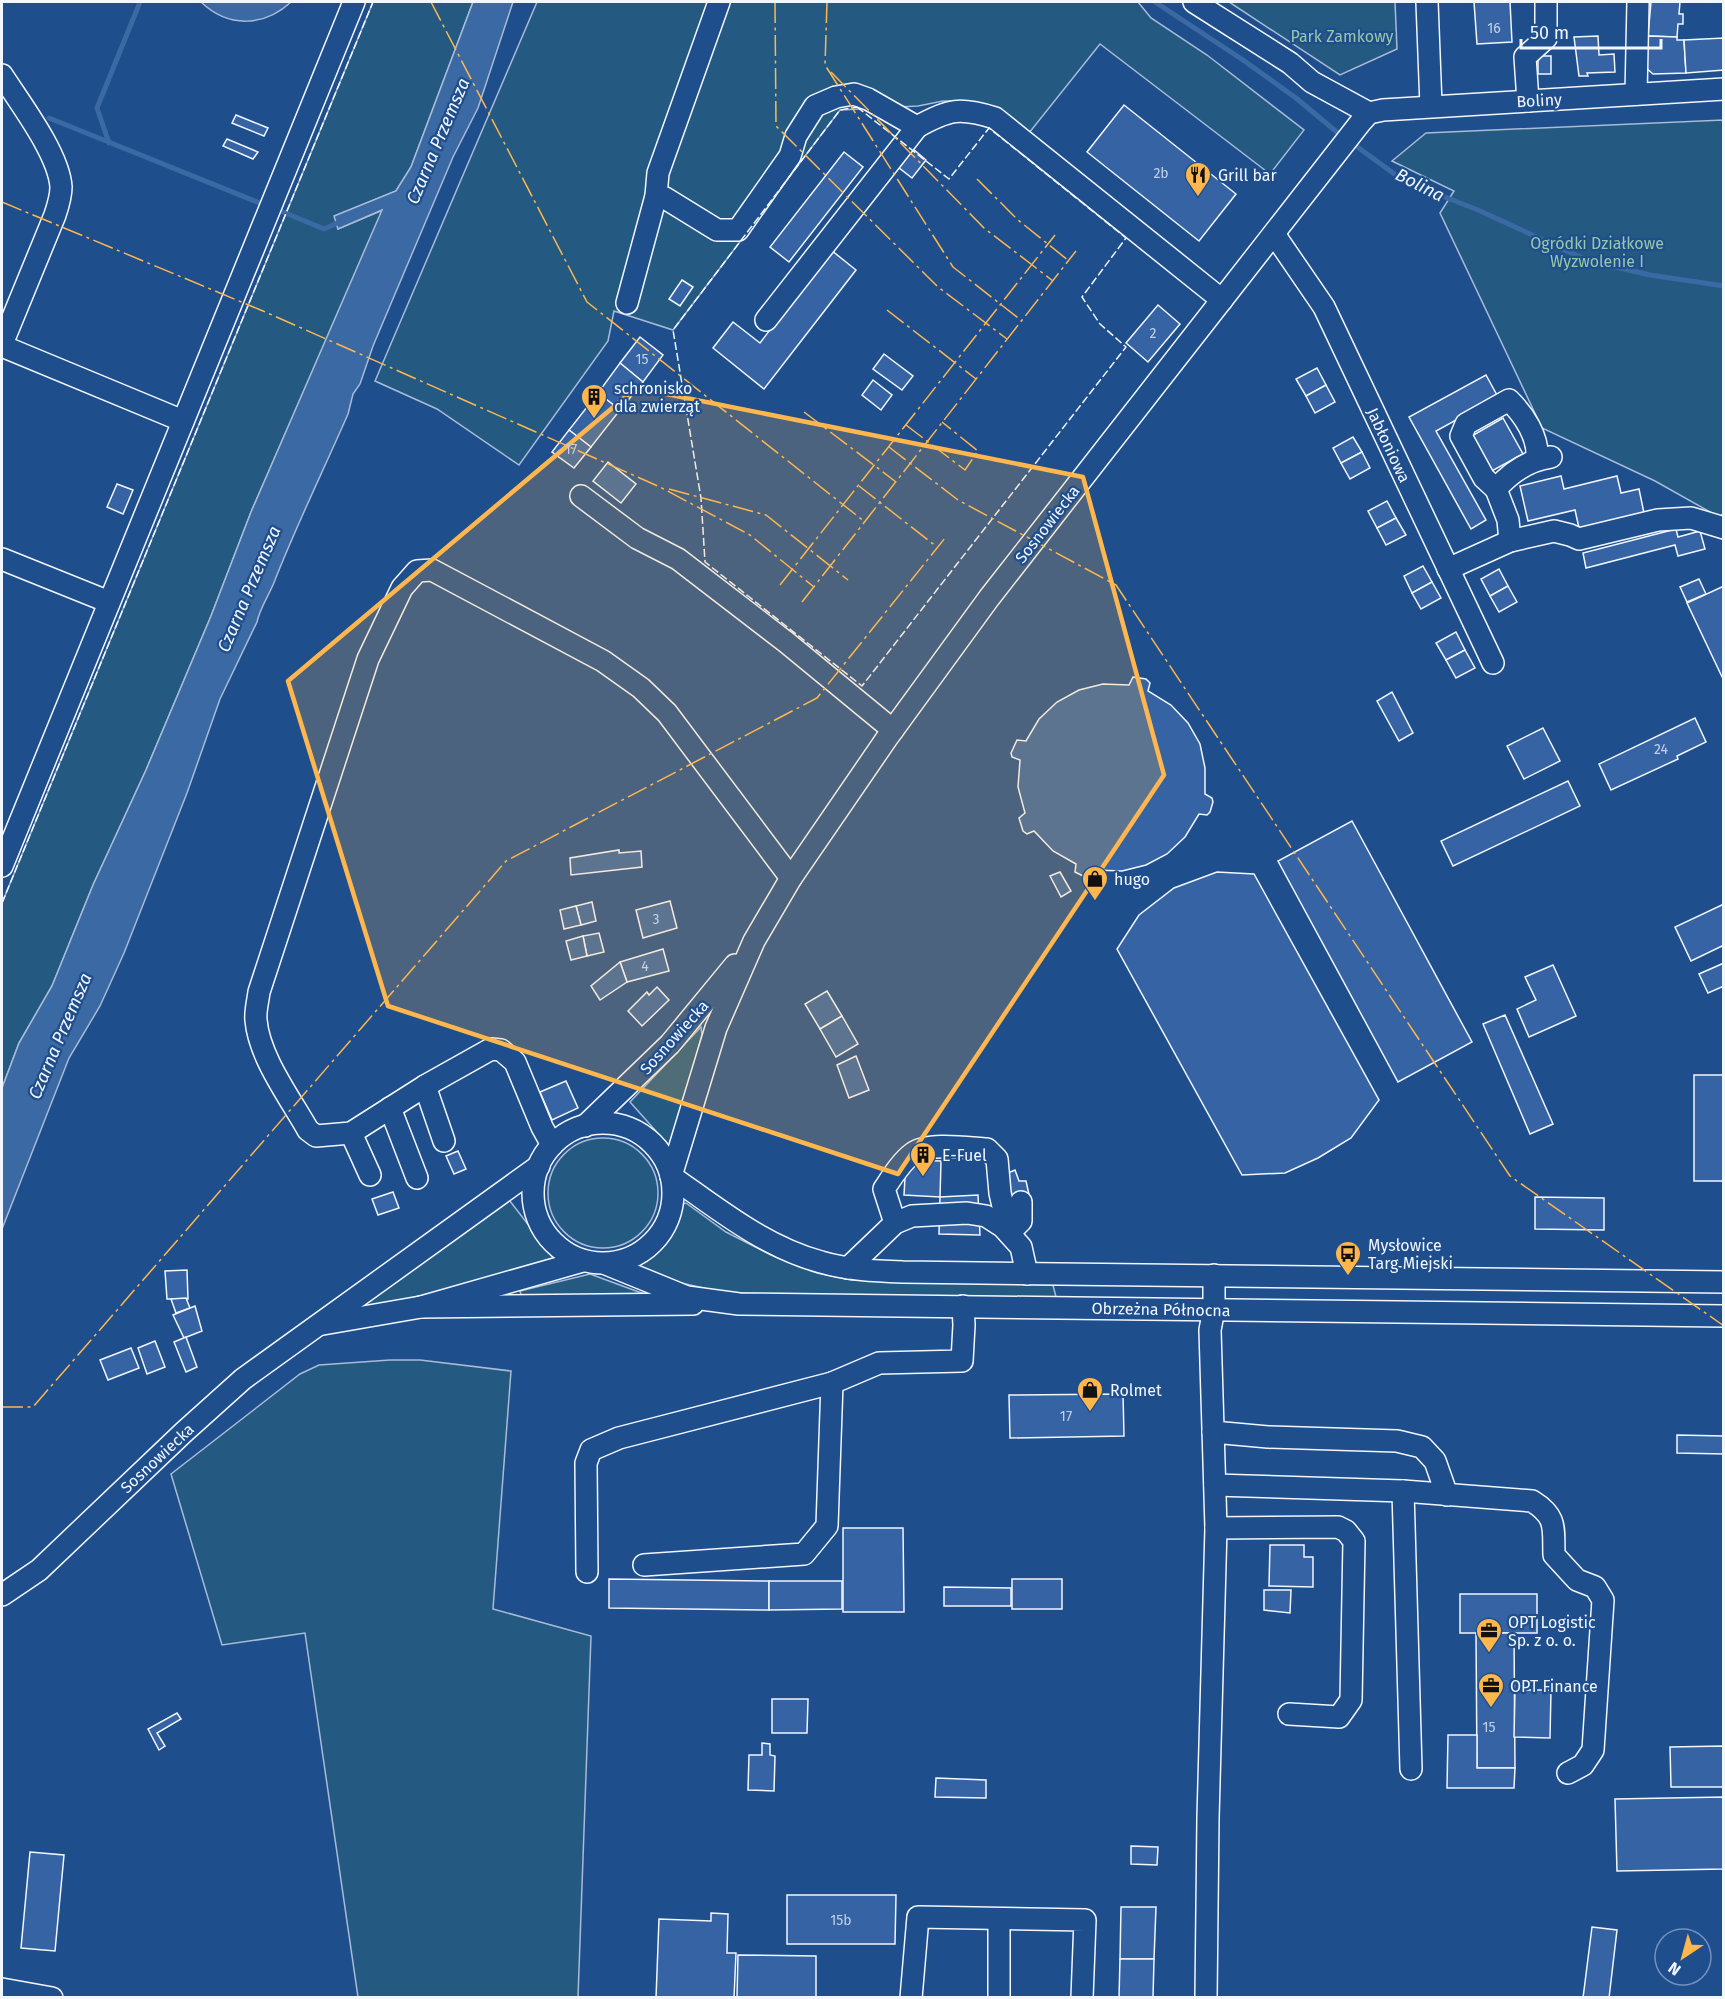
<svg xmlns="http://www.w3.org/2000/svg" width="1725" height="1999" font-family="'Fira Sans',sans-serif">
  <rect width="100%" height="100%" fill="#1f4e8c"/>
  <g fill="#245a82" stroke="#a8bbd7" stroke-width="1.5">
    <polygon points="373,2 473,2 411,167 396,191 335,216 338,229 383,210 251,512 211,616 146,770 93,885 52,986 19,1043 2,1088 2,903"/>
    <polygon points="537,2 1138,2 1151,18 1207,55 1304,130 1270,174 1100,44 1029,133 997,110 970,101 943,101 918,106 840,110 673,330 614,311 608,341 519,465 437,409 375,381"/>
    <polygon points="1229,2 1395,2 1397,49 1340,75"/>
    <polygon points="1723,120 1723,514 1719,517 1655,481 1542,428 1440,213 1454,191 1392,161 1426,133"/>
    <polygon points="701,1027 702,1035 671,1148 630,1102"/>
    <circle cx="603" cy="1193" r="55"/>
    <polygon points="506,1196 557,1262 363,1310 360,1306"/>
    <path d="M 686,1203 L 726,1232 L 771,1255 L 817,1273 L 852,1280 L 1053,1285 L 1056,1297 L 793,1295 L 721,1292 L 677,1282 L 639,1266 C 666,1246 673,1238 683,1204 Z"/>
    <polygon points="590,1274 647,1295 522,1298 520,1291"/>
    <polygon points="390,1360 420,1360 511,1371 493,1609 591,1636 578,1997 358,1997 305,1633 222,1645 171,1474 300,1374 319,1365"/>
  </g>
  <g fill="#3b69a3" stroke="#a8bbd7" stroke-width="1.5">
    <path d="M 201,2 L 291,2 C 264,27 228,28 201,2 Z"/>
    <path d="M 473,2 L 513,2 L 478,108 L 453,157 L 373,346 L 360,384 L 353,394 L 348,414 C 324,469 297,524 275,580 C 270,594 260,607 257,622 L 220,699 L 187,793 L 124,953 L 100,1006 L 69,1058 L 2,1229 L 2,1088 L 19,1043 L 52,986 L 93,885 L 146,770 L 211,616 L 251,512 L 382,210 L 338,229 L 334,216 L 396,191 L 411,167 Z"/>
  </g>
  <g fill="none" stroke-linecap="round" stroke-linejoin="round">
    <g stroke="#3b69a3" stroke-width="5">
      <polyline points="1155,2 1243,60 1296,98 1344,138"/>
      <polyline points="49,118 267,206"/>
      <polyline points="109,143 97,108 140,2"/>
      <polyline points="1352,143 1404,181 1478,210 1589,261 1650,275 1724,286"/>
      <polyline points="276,209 324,229 342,221"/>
    </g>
  </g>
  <g fill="#3563a3" stroke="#f2f6ff" stroke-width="1.5">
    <polygon points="1474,2 1510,2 1512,42 1477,44"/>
    <polygon points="1651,2 1680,2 1679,14 1683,14 1683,24 1678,24 1677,37 1648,36"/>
    <polygon points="1598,36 1599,55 1614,54 1615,72 1587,73 1588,76 1579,76 1574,37"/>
    <polygon points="1648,36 1677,37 1677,40 1684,40 1686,73 1653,74 1645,67"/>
    <polygon points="1724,38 1724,70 1686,73 1684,40"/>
    <rect x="1538" y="56" width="13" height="18"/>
    <polygon points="1124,105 1236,194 1199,241 1087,152"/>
    <polygon points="236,115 268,128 264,136 232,123"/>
    <polygon points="227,139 258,152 253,159 223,146"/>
    <polygon points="912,148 926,160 912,178 898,167"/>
    <polygon points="844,152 863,167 789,262 770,247"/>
    <polygon points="831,250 856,270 764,389 713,348 733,322 760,343"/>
    <polygon points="682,280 693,287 680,306 669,299"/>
    <polygon points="1158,305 1180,324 1148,362 1126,343"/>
    <polygon points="640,337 663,355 643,382 620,363"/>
    <polygon points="884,354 913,376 902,390 873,369"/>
    <polygon points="620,363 643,382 620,410 598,393"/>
    <polygon points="1317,368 1326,385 1306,396 1296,379"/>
    <polygon points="1486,375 1498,397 1436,431 1486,520 1471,529 1409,417"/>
    <polygon points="873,380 892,395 881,410 862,395"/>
    <polygon points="1326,385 1335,402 1315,413 1306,396"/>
    <polygon points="598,393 620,410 591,447 569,430"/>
    <polygon points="1503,418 1523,454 1490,472 1470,437"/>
    <polygon points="569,430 591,447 574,468 552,452"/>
    <polygon points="1353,437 1362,452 1341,463 1333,448"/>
    <polygon points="1362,452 1370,468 1350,479 1341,463"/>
    <polygon points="608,462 636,484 621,503 593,481"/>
    <polygon points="1561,476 1564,489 1617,476 1621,493 1639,489 1644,513 1579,528 1575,510 1528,521 1520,486"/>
    <polygon points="117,484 133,490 123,514 107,507"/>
    <polygon points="1387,501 1396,518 1377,528 1368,511"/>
    <polygon points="1396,518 1406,535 1386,545 1377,528"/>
    <polygon points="1676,529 1678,537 1700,531 1705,549 1678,556 1675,545 1586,568 1583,553"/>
    <polygon points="1423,566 1432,582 1412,593 1404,576"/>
    <polygon points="1499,569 1508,586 1490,596 1481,579"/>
    <polygon points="1699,579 1706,594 1687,602 1680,587"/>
    <polygon points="1432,582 1441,598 1421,609 1412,593"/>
    <polygon points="1508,586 1517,602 1499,612 1490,596"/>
    <polygon points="1724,586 1724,681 1687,603"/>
    <polygon points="1456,632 1465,650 1446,660 1436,643"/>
    <polygon points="1465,650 1475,668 1456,678 1446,660"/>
    <polygon points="1133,677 1146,679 1150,683 1148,691 1171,705 1188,723 1200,744 1205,768 1205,794 1212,798 1213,802 1210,812 1207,815 1199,814 1185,837 1167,854 1146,865 1122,871 1095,870 1091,878 1087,878 1075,872 1076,864 1053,851 1034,831 1027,834 1023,831 1019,818 1025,813 1018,787 1020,760 1012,757 1011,753 1017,740 1026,741 1039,719 1057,702 1079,690 1103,684 1129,685"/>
    <polygon points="1392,692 1413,733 1399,741 1377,701"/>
    <polygon points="1695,718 1706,742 1677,756 1678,759 1611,790 1599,764"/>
    <polygon points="1543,728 1560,761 1524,779 1507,746"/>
    <polygon points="1568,781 1580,806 1453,866 1441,841"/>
    <polygon points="1352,821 1472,1042 1398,1082 1278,861"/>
    <polygon points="619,850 619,853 641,851 642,867 571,875 570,858"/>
    <polygon points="1060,872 1071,891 1061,897 1050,876"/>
    <polygon points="1217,872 1254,874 1379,1100 1351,1138 1318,1158 1285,1173 1242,1175 1117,949 1139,915 1174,888"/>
    <polygon points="670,901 677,928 643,938 636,910"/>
    <polygon points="592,902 596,921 581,925 576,906"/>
    <polygon points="1724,904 1724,949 1722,946 1691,961 1675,927"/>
    <polygon points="576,906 581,925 564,929 560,910"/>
    <polygon points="599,933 604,952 587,956 583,936"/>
    <polygon points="583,936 587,956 571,960 566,941"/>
    <polygon points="663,949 669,971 627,982 620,962"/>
    <polygon points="620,962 627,982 600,1000 591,986"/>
    <polygon points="1724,963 1724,986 1708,993 1699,974"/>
    <polygon points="1553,965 1576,1016 1529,1037 1517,1009 1536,1000 1525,977"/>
    <polygon points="657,987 669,1000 642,1026 628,1011 647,992 649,995"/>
    <polygon points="827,991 842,1016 820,1029 805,1004"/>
    <polygon points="1505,1015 1553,1124 1530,1134 1483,1024"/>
    <polygon points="842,1016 858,1044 836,1057 820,1029"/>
    <polygon points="856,1056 869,1090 849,1098 837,1065"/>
    <rect x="1694" y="1075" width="30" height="106"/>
    <polygon points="566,1081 578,1108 552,1120 540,1092"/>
    <polygon points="458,1151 466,1169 454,1174 446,1156"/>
    <polygon points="906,1160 941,1161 940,1197 904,1195"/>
    <polygon points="1015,1170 1019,1181 1026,1181 1030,1199 1009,1206 1001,1176"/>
    <polygon points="393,1192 399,1208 378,1215 372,1199"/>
    <polygon points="978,1195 980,1235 939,1234 940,1197"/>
    <polygon points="1535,1197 1604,1198 1604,1230 1535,1229"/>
    <polygon points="187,1270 188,1299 167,1299 165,1271"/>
    <polygon points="186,1298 190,1308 176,1313 171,1299"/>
    <polygon points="195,1306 202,1331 184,1338 173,1315"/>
    <polygon points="186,1337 197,1367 186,1372 174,1342"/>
    <polygon points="155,1341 165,1367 147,1374 138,1348"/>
    <polygon points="131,1348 139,1368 108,1380 100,1360"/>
    <polygon points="1123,1394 1124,1436 1010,1438 1009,1395"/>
    <polygon points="1677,1435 1724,1436 1724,1454 1677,1453"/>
    <polygon points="843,1528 903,1528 904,1612 843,1612"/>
    <polygon points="1270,1545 1304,1545 1304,1557 1313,1557 1313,1587 1269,1586"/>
    <polygon points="609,1579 769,1581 769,1610 609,1608"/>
    <rect x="1012" y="1579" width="50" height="30"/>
    <polygon points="769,1581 842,1581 842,1609 769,1610"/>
    <polygon points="944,1587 1011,1588 1011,1606 944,1606"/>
    <polygon points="1264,1590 1291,1590 1290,1613 1264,1610"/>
    <rect x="1460" y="1594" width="77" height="39"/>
    <polygon points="1476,1633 1514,1633 1515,1768 1477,1768"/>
    <polygon points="1515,1690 1551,1690 1550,1738 1514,1737"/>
    <polygon points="772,1699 808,1699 807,1733 772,1733"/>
    <polygon points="177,1713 181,1719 157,1733 165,1746 159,1750 148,1729"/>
    <polygon points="1448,1735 1477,1735 1477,1768 1515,1768 1514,1788 1447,1788"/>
    <polygon points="762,1743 770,1744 770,1755 775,1756 774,1791 748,1790 749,1755 762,1755"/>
    <polygon points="1724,1746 1724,1787 1671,1787 1670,1747"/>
    <polygon points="936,1778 986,1780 986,1798 935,1797"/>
    <polygon points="1724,1797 1724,1869 1617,1871 1615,1799"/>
    <polygon points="1131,1846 1158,1847 1157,1865 1131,1864"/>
    <polygon points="30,1852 64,1855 55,1951 21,1948"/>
    <polygon points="787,1895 896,1895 895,1944 787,1944"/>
    <polygon points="1121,1907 1156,1907 1154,1959 1120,1959"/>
    <polygon points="711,1913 728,1914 727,1953 736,1953 734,1998 656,1998 659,1919 711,1921"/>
    <polygon points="1592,1927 1617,1930 1609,1998 1583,1998"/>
    <polygon points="738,1955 816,1956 816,1998 737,1998"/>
    <polygon points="1120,1959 1154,1959 1153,1998 1119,1998"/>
  </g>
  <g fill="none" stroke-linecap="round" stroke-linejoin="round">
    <defs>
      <g id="minor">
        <polyline points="1194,2 1290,63 1312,82 1369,113"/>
        <polyline points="1427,2 1431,106"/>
        <path d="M 2,75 C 20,103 59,154 61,187 C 61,197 58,206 55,215 L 2,344"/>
        <polyline points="1636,94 1638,2"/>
        <polyline points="1528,101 1525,57 1546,38 1546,2"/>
        <polyline points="656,196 665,198 717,230 738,230 790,156 796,136 815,106 836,97 854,94 868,99 917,127"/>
        <polyline points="1274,234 1324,307 1493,663"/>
        <polyline points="627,303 656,196 658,173 719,2"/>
        <path d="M 766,320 L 917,127 C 949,109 960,107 995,118 L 1222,300"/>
        <polyline points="2,346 183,421"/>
        <path d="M 1496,489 L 1484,478 L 1461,436 L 1466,424 L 1509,400 C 1524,415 1539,437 1537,459"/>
        <polyline points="581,496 637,538 678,559 786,642 893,730"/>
        <path d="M 1510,541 L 1508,520 L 1496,489 C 1511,472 1528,460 1551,457"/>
        <polyline points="2,559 109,602"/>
        <polyline points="1448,569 1510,541 1554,531 1570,535 1579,539 1658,520 1691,518 1724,528"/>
        <polyline points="2,866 354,2"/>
        <polyline points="425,1086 444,1141"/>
        <polyline points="390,1108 417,1178"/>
        <circle cx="603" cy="1193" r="70"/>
        <polyline points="585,1126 670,1044 735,965"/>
        <polyline points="351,1133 370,1175"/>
        <path d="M 552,1145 L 542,1127 L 515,1062 L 501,1050 L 491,1049 L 425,1086 L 351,1133 L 316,1136 L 308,1130 C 290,1098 259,1057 256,1020 C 255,1011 258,1001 259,992 L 368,659 L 402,588 L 417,571 L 432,570 L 603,661 L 641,688 L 667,713 L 791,878"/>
        <polyline points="671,1176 716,1028 754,941 791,878 887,738 989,598 1360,123 1369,113 1383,110 1724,89"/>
        <path d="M 671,1176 C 718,1209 765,1247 821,1262 C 848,1270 875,1271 903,1272 L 1724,1282"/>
        <path d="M 895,1223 L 884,1189 C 892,1177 901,1162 913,1153 C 928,1142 969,1148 987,1149 L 997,1159 L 1000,1193 L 1009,1233"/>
        <polyline points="1009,1233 1021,1221 1021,1202"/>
        <polyline points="606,1264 687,1297 739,1304 1724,1316"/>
        <polyline points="848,1268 895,1223 912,1216 967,1213 986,1216 1003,1227 1021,1247 1027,1274"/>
        <polyline points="421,1307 693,1304"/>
        <polyline points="323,1324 421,1307 583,1261"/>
        <polyline points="1213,1432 1268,1437 1397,1441 1422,1447 1435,1461 1447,1495"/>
        <path d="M 1215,1485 L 1403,1491 L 1532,1501 C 1558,1517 1553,1529 1554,1555 L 1577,1580 L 1595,1587 L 1603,1600 L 1593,1750 L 1583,1765 L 1568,1773"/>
        <polyline points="1403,1491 1411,1769"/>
        <polyline points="1216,1528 1338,1527 1346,1531 1354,1541 1351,1700 1339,1717 1289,1714"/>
        <polyline points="644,1565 804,1554 827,1526 832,1383 879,1363 962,1361 964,1325 963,1306"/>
        <polyline points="587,1572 586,1463 591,1450 619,1438 832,1383"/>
        <polyline points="2,1595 39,1570 184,1432 243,1379 539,1166"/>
        <polyline points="999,1920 999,1998"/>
        <polyline points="2,1989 52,1998"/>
        <polyline points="911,1998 918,1917 1085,1920 1082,1998"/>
        <polyline points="1206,1998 1208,1818 1216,1528 1210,1330 1214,1309 1214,1275"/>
      </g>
    </defs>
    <use href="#minor" stroke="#f2f6ff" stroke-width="24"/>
    <use href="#minor" stroke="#1f4e8c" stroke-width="21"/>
    <g stroke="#f2f6ff" stroke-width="1.5" stroke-dasharray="8 3" stroke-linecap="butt">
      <polygon points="857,107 949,179 989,128 1126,238 1082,297 1100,324 1126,347 862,686 705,562 701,498 673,330 840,110"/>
      <polyline points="2,903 373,2"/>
    </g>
    <g stroke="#ffb74d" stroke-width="1.5" stroke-dasharray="21 4.5 3 4.5" stroke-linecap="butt">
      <polyline points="431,2 587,302 865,522"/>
      <polyline points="775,2 776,126 938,287 1007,339"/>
      <polyline points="827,2 825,65 953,267 1022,321"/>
      <polyline points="831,72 984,228 1053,281"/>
      <polyline points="977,179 1018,220 1069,261"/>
      <polyline points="2,202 263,311 660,487 750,535 814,587"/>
      <polyline points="887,310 976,379"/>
      <polyline points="804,412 896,482"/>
      <polyline points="906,425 965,470 978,451 942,422"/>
      <polyline points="889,447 958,500 1116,585 1510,1176 1724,1326"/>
      <polyline points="859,486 937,547"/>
      <polyline points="669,489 766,515 848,580"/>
      <polyline points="780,585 1055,235"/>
      <polyline points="802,602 1076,251"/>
      <polyline points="2,1407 33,1407 506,861 817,698 945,538"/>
    </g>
  </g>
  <path fill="#ffb74d" fill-opacity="0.2" stroke="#ffb74d" stroke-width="4.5" stroke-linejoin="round" d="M 636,388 L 1083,477 L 1164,775 L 898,1174 L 388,1006 L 288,681 Z"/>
  <defs>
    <symbol id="restaurant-pin" viewBox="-11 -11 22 30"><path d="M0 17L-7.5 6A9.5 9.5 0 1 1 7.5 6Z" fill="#ffb74d" stroke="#1f4e8c"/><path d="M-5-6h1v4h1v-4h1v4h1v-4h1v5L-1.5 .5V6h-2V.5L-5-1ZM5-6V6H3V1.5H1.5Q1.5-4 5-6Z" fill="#111"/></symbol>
    <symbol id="building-pin" viewBox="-11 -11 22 30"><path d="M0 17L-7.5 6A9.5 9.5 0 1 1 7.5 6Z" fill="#ffb74d" stroke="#1f4e8c"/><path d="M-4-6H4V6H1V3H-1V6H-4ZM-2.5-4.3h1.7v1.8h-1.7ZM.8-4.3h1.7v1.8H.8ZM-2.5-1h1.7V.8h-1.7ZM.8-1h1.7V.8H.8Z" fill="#111"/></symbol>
    <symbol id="shop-pin" viewBox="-11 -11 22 30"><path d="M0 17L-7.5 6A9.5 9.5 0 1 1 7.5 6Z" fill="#ffb74d" stroke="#1f4e8c"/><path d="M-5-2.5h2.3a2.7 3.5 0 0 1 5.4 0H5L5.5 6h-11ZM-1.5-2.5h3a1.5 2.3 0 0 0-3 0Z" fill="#111"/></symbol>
    <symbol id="bus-pin" viewBox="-11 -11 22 30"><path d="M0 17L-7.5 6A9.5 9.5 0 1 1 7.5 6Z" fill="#ffb74d" stroke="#1f4e8c"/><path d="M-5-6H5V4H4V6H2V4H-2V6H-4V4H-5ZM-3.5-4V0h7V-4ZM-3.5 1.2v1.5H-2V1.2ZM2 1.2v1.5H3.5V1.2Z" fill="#111"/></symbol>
    <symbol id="office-pin" viewBox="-11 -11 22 30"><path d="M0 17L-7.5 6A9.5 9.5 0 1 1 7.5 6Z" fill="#ffb74d" stroke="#1f4e8c"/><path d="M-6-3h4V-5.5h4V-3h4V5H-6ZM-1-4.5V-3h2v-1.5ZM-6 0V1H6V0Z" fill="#111"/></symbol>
  </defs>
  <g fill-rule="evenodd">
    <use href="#restaurant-pin" x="1183" y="160" width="30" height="40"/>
    <use href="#building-pin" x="579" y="382" width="30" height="40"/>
    <use href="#shop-pin" x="1080" y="864" width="30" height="40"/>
    <use href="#building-pin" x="908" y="1140" width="30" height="40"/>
    <use href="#bus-pin" x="1333" y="1239" width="30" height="40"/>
    <use href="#shop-pin" x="1075" y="1375" width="30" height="40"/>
    <use href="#office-pin" x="1474" y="1616" width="30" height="40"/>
    <use href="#office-pin" x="1476" y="1671" width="30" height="40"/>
  </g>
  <g text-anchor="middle" stroke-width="4.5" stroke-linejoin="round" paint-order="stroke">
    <g font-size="14" fill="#c3d1e8">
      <text x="1494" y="33">16</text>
      <text x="1161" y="178">2b</text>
      <text x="1153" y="338">2</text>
      <text x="642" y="364">15</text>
      <text x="571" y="454">17</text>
      <text x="1661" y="754">24</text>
      <text x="656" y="924">3</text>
      <text x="645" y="971">4</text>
      <text x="1066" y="1421">17</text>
      <text x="1489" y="1732">15</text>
      <text x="841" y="1925">15b</text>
    </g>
    <g font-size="16" fill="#97c8a6" stroke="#1f4e8c">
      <text x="1342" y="42">Park Zamkowy</text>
      <text x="1597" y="249">Ogródki Działkowe<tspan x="1597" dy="18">Wyzwolenie I</tspan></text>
    </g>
    <g font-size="16" fill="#f2f6ff" stroke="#1f4e8c">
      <text transform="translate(1539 100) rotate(-3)" y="6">Boliny</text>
      <text transform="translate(1389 445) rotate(65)" y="6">Jabłoniowa</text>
      <text transform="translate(1047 524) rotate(-52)" y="6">Sosnowiecka</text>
      <text transform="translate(674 1037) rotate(-48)" y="6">Sosnowiecka</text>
      <text transform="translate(1161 1309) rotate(1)" y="6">Obrzeżna Północna</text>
      <text transform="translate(157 1458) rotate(-43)" y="6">Sosnowiecka</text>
    </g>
    <g font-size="16" fill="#f2f6ff" stroke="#1f4e8c" text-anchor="start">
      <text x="1218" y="181">Grill bar</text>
      <text x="614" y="394">schronisko<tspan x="614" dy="18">dla zwierząt</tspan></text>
      <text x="1114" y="885">hugo</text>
      <text x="942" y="1161">E-Fuel</text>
      <text x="1368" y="1251">Mysłowice<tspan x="1368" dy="18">Targ Miejski</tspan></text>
      <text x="1110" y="1396">Rolmet</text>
      <text x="1508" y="1628">OPT Logistic<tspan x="1508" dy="18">Sp. z o. o.</tspan></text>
      <text x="1510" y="1692">OPT Finance</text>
    </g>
    <g font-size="18" font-style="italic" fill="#f2f6ff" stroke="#1f4e8c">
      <text transform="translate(438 141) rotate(-67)" y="6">Czarna Przemsza</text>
      <text transform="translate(1420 185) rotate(27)" y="6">Bolina</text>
      <text transform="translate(249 589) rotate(-67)" y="6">Czarna Przemsza</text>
      <text transform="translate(60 1036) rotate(-67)" y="6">Czarna Przemsza</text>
    </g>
  </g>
  <rect width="1725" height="1999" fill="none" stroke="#f2f6ff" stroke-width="6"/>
  <g transform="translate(1683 1957) rotate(216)"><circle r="28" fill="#1f4e8c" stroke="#7391ba" stroke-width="1.5"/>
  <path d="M0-4.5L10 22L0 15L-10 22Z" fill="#ffb74d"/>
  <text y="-9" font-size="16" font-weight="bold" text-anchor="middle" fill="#f2f6ff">N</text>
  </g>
  <path d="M1521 39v9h140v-9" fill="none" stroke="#f2f6ff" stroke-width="3"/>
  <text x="1530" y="39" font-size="18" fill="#f2f6ff" stroke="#1f4e8c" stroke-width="4.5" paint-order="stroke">50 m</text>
</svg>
